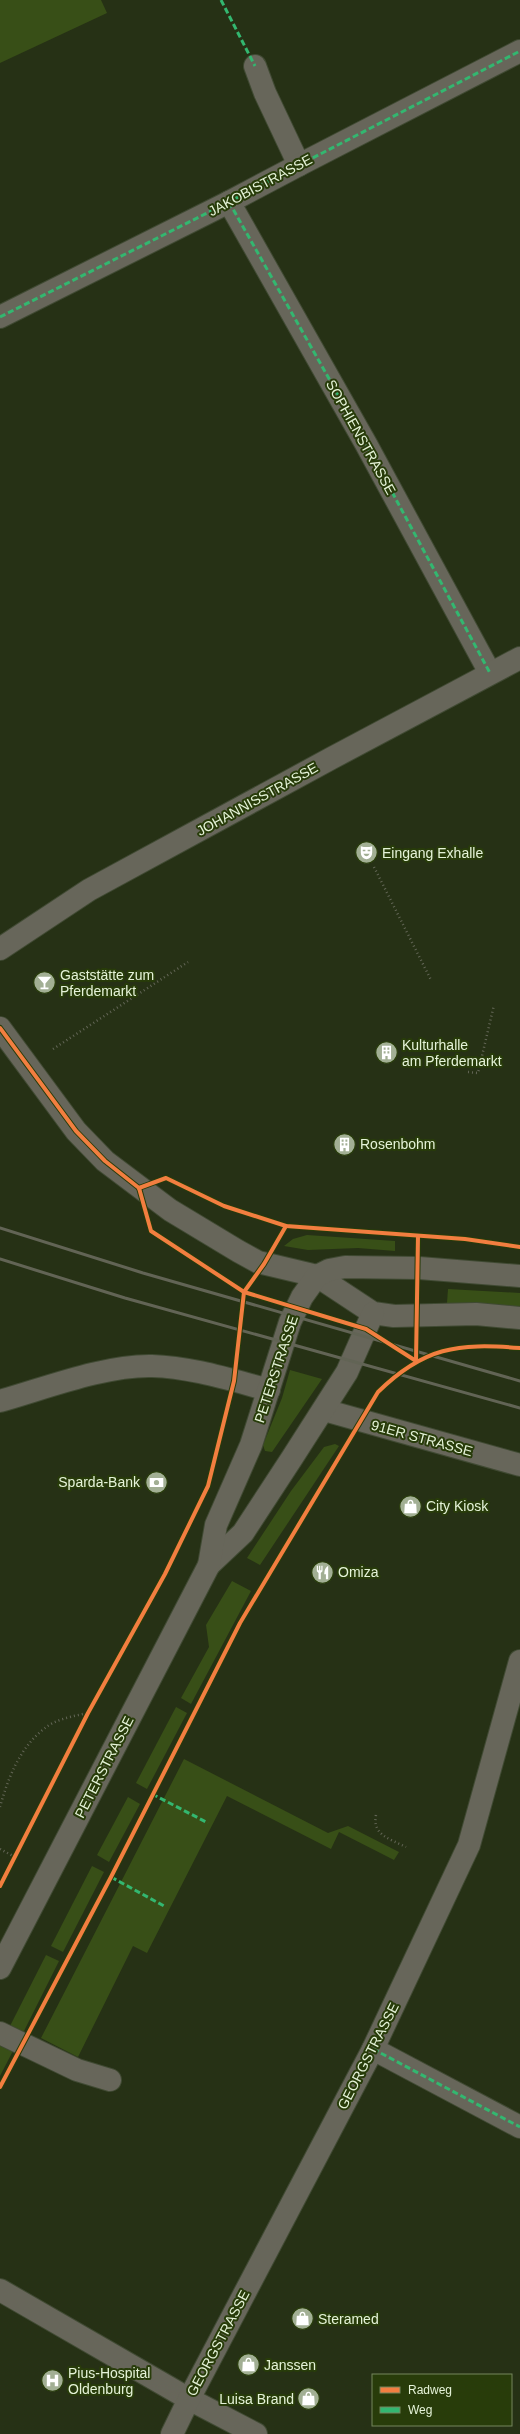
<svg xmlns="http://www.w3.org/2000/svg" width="520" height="2434" font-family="Arial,sans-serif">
  <rect width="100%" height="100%" fill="#263115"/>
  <g fill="#384f17">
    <polygon points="0,0 101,0 107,13 0,63"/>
    <polygon points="307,1235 395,1241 395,1251 358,1248 308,1250 284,1246 293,1239"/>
    <polygon points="448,1289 520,1293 520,1307 447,1303"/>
    <polygon points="290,1370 322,1379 272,1452 265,1451 263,1445 282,1398"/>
    <polygon points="335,1444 339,1446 260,1565 247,1558 291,1491 324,1447"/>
    <polygon points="232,1581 251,1591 191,1704 181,1698 209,1647 206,1625"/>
    <polygon points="176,1707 187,1713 147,1789 136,1783"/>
    <polygon points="184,1759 328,1833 348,1826 399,1852 394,1860 339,1832 331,1849 227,1796 147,1953 133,1946 78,2057 41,2038"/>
    <polygon points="128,1797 140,1804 109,1862 97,1855"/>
    <polygon points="92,1866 104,1872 63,1952 51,1946"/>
    <polygon points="46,1955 59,1961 22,2035 9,2028"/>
    <polygon points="3,2041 15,2047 0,2076 0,2046"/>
  </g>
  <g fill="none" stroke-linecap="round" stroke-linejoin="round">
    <defs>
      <g id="minor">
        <polyline points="255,66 265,93 299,165"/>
        <polyline points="229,202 366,444 490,673"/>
        <polyline points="0,317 229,202 299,165 520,51"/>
        <polyline points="0,949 89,890 330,759 520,658"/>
        <polyline points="0,1028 76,1131 105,1161 170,1210 238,1251 258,1262 317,1276 373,1313 394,1316 476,1314 520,1318"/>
        <path d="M 0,1401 C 46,1388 105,1365 152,1366 C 191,1367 231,1380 269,1390"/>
        <polyline points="324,1410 520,1465"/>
        <polyline points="209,1565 243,1533 292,1458 347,1372 373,1313"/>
        <polyline points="0,1968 209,1565 216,1525 251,1445 290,1322 302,1297 317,1276 329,1270 345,1267 419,1268 520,1276"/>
        <polyline points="0,2033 77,2070 110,2080"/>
        <polyline points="373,2049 520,2127"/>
        <polyline points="0,2290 189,2399 256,2434"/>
        <polyline points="172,2434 189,2399 373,2049 469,1845 520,1661"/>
      </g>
    </defs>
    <use href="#minor" stroke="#404a33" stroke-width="24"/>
    <g stroke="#636656" stroke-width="2.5" stroke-dasharray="1 3" stroke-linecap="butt">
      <polyline points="374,867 431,980"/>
      <polyline points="53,1049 188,962"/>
      <polyline points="468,1072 478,1073 494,1005"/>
      <path d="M 0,1807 C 8,1778 20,1747 45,1728 C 56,1719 74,1716 88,1713"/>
      <path d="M 376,1815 C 372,1835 390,1839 406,1847"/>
      <polyline points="0,1849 15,1857"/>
    </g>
    <use href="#minor" stroke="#67665a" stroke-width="22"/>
    <g stroke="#626455" stroke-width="3">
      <polyline points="0,1228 143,1273 520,1381"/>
      <polyline points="0,1259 125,1298 520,1408"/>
    </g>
    <g stroke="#33b770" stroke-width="3" stroke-dasharray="6 3" stroke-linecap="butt">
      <polyline points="221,0 255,66"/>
      <polyline points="229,202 366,444 490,673"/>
      <polyline points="0,317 229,202 299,165 520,51"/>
      <polyline points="152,1794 208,1823"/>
      <polyline points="111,1877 164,1906"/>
      <polyline points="373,2049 520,2127"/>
    </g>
    <defs>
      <g id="cycleway">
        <polyline points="0,1028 76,1131 105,1161 139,1188"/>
        <polyline points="139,1188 166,1178 224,1206 286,1226 465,1239 520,1247"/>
        <polyline points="139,1188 151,1231 244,1292 366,1329 416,1361"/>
        <polyline points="416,1361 418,1236"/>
        <polyline points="0,1886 88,1713 165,1574 208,1486 234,1381 244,1292 264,1264 286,1226"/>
        <path d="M 0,2087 L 111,1877 L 240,1623 L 378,1392 C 424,1347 457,1343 520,1348"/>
      </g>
    </defs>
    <use href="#cycleway" stroke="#283c0a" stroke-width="6"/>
    <use href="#cycleway" stroke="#f27e40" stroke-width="4"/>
  </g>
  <defs>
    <symbol id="theatre-disc" viewBox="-11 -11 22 22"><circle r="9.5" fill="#a2af94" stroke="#283c0a"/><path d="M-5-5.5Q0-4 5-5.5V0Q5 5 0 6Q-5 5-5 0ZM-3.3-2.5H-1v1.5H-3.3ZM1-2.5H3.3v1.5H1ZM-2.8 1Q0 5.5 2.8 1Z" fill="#fff"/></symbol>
    <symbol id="bar-disc" viewBox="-11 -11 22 22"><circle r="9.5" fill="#a2af94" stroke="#283c0a"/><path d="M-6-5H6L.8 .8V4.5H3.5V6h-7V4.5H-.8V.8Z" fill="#fff"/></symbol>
    <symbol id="building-disc" viewBox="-11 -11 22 22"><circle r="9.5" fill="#a2af94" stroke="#283c0a"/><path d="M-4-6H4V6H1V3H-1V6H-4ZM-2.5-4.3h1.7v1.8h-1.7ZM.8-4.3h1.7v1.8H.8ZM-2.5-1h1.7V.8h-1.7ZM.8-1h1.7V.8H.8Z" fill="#fff"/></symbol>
    <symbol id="bank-disc" viewBox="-11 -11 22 22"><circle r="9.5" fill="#a2af94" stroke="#283c0a"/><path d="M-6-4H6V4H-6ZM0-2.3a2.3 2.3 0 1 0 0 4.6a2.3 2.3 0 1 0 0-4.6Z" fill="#fff"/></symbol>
    <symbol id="shop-disc" viewBox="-11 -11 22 22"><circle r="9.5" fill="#a2af94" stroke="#283c0a"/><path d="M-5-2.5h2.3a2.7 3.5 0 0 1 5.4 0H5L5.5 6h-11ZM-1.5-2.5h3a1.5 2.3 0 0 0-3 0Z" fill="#fff"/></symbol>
    <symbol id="restaurant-disc" viewBox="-11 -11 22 22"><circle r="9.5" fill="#a2af94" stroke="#283c0a"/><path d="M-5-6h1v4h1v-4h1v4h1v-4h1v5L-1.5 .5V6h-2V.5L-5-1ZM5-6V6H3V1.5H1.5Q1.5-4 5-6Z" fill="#fff"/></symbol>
    <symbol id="hospital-disc" viewBox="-11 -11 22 22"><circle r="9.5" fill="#a2af94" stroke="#283c0a"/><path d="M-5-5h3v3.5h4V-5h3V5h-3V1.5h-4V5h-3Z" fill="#fff"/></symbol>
  </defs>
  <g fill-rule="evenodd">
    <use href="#theatre-disc" x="354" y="840" width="25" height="25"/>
    <use href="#bar-disc" x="32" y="970" width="25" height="25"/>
    <use href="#building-disc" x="374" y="1040" width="25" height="25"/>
    <use href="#building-disc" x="332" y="1132" width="25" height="25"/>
    <use href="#bank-disc" x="144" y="1470" width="25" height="25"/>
    <use href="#shop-disc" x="398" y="1494" width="25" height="25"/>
    <use href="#restaurant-disc" x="310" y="1560" width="25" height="25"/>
    <use href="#shop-disc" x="290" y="2306" width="25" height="25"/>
    <use href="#shop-disc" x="236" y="2352" width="25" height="25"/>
    <use href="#hospital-disc" x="40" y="2368" width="25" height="25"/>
    <use href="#shop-disc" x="296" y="2386" width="25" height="25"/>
  </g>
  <g text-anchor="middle" stroke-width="4" stroke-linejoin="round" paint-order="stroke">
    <g font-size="14" fill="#e5f3d8" stroke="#283c0a">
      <text transform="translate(260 185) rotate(-28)" y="5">JAKOBISTRASSE</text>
      <text transform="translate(361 437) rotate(61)" y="5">SOPHIENSTRASSE</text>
      <text transform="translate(257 799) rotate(-29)" y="5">JOHANNISSTRASSE</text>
      <text transform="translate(276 1369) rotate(-72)" y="5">PETERSTRASSE</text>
      <text transform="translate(422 1438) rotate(15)" y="5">91ER STRASSE</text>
      <text transform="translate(104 1767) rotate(-63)" y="5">PETERSTRASSE</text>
      <text transform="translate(368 2056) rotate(-63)" y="5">GEORGSTRASSE</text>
      <text transform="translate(218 2343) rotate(-62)" y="5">GEORGSTRASSE</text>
    </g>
    <g font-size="14" fill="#e5f3d8" stroke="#283c0a" text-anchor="start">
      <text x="382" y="858">Eingang Exhalle</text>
      <text x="60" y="980">Gaststätte zum<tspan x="60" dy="16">Pferdemarkt</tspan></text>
      <text x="402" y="1050">Kulturhalle<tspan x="402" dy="16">am Pferdemarkt</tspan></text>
      <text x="360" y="1149">Rosenbohm</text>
      <text x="140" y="1487" text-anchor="end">Sparda-Bank</text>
      <text x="426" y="1511">City Kiosk</text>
      <text x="338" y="1577">Omiza</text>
      <text x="318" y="2324">Steramed</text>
      <text x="264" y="2370">Janssen</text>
      <text x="68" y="2378">Pius-Hospital<tspan x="68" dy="16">Oldenburg</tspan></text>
      <text x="294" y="2404" text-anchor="end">Luisa Brand</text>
    </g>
  </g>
  <rect x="372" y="2374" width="140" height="52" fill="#283c0a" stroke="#74855c"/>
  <rect x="380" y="2387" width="20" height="6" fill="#f27e40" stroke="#74855c"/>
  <text x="408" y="2394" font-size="12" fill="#e5f3d8">Radweg</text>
  <rect x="380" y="2407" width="20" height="6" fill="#33b770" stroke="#74855c"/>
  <text x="408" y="2414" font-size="12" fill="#e5f3d8">Weg</text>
</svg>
